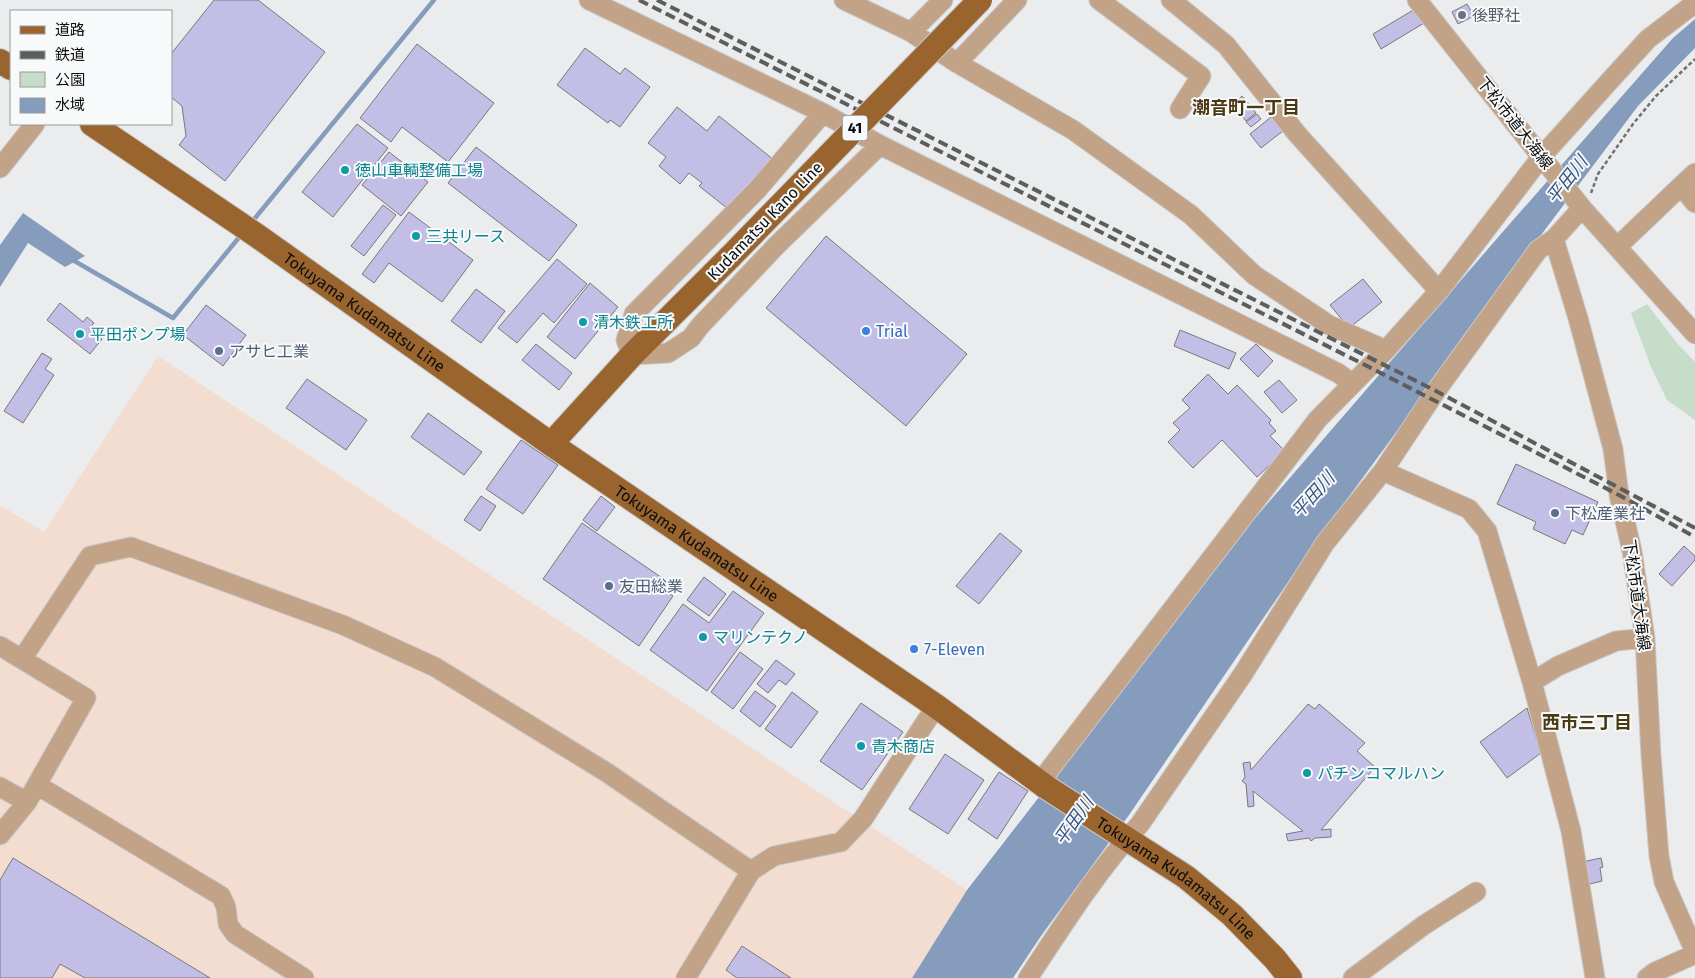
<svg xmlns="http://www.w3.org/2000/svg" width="1695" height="978" font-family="'Fira Sans','Noto Sans JP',sans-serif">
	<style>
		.industrial { fill: #f3ddd0 }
		.green { fill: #c6ddca }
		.water { fill: #859cbd }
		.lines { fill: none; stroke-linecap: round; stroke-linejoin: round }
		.stream { stroke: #859cbd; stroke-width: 4.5 }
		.building { fill: #c2bee6; stroke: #79797a }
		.minor-casing { stroke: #c7c8c9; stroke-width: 21 }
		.major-casing { stroke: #c7c8c9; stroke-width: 26 }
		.path { stroke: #707172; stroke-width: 2.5; stroke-dasharray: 4 2.5; stroke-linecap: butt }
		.minor { stroke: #c2a388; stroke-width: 19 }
		.major { stroke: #9a642e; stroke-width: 24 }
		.rail { stroke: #5c5d5d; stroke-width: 4; stroke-dasharray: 10 5; stroke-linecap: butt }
		.major-bridge-casing { stroke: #c7c8c9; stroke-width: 26; stroke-linecap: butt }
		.major-bridge { stroke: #9a642e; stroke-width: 24 }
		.worship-dot { fill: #6b7280; stroke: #f8f9fa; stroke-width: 2 }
		.culture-dot { fill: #0f9aa8; stroke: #f8f9fa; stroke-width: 2 }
		.shop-dot { fill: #3f7fe0; stroke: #f8f9fa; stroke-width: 2 }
		.service-dot { fill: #5c6f8a; stroke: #f8f9fa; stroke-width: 2 }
		.labels { text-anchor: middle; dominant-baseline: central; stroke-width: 4; stroke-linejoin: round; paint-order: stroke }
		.shield { fill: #f8f9fa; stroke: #535454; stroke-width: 1 }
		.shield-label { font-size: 15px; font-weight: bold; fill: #0c0d0d }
		.worship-label { font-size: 16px; fill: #5b616d; stroke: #f8f9fa; text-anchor: start }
		.street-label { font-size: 16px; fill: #0c0d0d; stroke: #f8f9fa }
		.culture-label { font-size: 16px; fill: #0d838f; stroke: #f8f9fa; text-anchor: start }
		.shop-label { font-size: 16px; fill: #366cbe; stroke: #f8f9fa; text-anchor: start }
		.service-label { font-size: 16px; fill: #4e5e75; stroke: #f8f9fa; text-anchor: start }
		.neighbourhood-label { font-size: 18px; font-weight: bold; fill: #4a3912; stroke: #f8f9fa }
		.water-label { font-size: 18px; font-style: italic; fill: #365685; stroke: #f8f9fa }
	</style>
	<rect width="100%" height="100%" fill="#ebeced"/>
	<path class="industrial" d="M158,356L967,890L912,978H0V505L44,532Z"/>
	<path class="green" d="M1647,304L1676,342L1695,362V420L1667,400L1651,367L1631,313Z"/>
	<path class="water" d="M1695,19V48L1638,106L1535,243L1312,547L1129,815L1041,936L1013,978H912L967,890L1255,518L1507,227L1673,38Z
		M23,213L85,256L65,267L28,243L0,287V245Z"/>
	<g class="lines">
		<path class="stream" d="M251,223L434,0
			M71,259L173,318L241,235"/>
	</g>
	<path class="building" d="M214,0H258L325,52L225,181L179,145L186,136L182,106L171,97V54Z
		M1467,4L1474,16L1458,24L1452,12Z
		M1420,6L1429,20L1381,49L1373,34Z
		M417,44L494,103L448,162L402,127L391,142L360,118Z
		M585,48L620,74L625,68L650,87L620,127L610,120L608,123L557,85Z
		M1242,96L1256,113L1246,121L1233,105Z
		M677,107L707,131L719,116L774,160L732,212L699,186L702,183L689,173L680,184L659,166L666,157L648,143Z
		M1257,114L1261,119L1251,127L1246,122Z
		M1271,117L1283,131L1261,148L1250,134Z
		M357,124L388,148L333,217L302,192Z
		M476,147L577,225L549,261L448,183Z
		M389,152L428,182L401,216L362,185Z
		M383,205L396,215L364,256L351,246Z
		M409,212L473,260L442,302L389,263L374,283L362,274Z
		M826,236L967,354L906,426L766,308Z
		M557,259L587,284L554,323L543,313L517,343L498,328Z
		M1363,279L1382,302L1349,328L1330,305Z
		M590,283L618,307L575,359L547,337Z
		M476,289L505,311L481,343L451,321Z
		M60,303L83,322L87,317L94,323L89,329L102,339L90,354L47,320Z
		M206,305L246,335L223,366L183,335Z
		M1180,330L1236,353L1229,369L1174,346Z
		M536,344L572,373L559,390L522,360Z
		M1256,344L1273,361L1258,377L1240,359Z
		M42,353L52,359L45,369L54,375L23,423L4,411Z
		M1208,374L1228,394L1237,385L1271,420L1269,423L1276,431L1270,436L1285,451L1257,477L1222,440L1193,468L1168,442L1180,430L1173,423L1190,408L1182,400Z
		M307,379L367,420L346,450L286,408Z
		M1279,380L1297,400L1282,413L1264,392Z
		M428,413L482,452L464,475L411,437Z
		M521,440L558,465L523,514L486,489Z
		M1516,464L1598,502L1583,535L1572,530L1565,544L1533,529L1536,522L1497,504Z
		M481,496L496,506L480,531L464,520Z
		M601,496L615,507L597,531L583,520Z
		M582,523L668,582L663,589L673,596L639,646L543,579Z
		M1000,533L1022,551L979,604L956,586Z
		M1684,546L1695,556V560L1672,586L1659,574Z
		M704,577L726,594L709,616L687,600Z
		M733,591L764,613L707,691L650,650L683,604L709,623Z
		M740,652L763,669L733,709L711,692Z
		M776,660L795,674L786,685L779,680L768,693L757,684Z
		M755,691L776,706L760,727L740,711Z
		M792,692L818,712L791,748L765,729Z
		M861,703L903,732L862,790L820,761Z
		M1308,704L1315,709L1319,704L1365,743L1357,751L1375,767L1321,830L1331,829V837L1315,838L1311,841L1309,838L1288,841L1286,834L1303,831L1253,791L1254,806L1248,807L1246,784L1242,781L1245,777L1243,763L1250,762L1251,770Z
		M1527,708L1541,753L1507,778L1480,742Z
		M945,754L984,780L948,834L909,809Z
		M999,772L1028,791L997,839L968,819Z
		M13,858L210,978H85L60,964L52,978H0V880Z
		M1601,858L1603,867L1600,868L1602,881L1586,885L1582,862Z
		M742,946L791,978H737L726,970Z"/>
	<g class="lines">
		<g class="minor-casing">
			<path id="minor" d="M589,0L823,113L880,145L1338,373L1352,383
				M844,0L911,32L957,63L1073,130L1191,215L1254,275L1329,325L1377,346L1385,351
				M1099,0L1201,76L1180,109
				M1171,0L1226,45L1298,135L1439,291
				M1417,0L1582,208L1695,334
				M911,32L943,0
				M957,63L1017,0
				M823,113L757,190L634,314L626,340L632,355L668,353L691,338L700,326L777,245L880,145
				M0,168L35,124
				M1695,173L1681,186L1695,203
				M1554,239L1578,318L1613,449L1619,495L1632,551L1645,638L1651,756L1659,856L1664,882L1695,952
				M1617,247L1681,186
				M1383,471L1469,509L1487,531L1532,682L1571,831L1595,978
				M0,646L86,698L27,802L0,835
				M22,659L90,556L131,547L343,625L435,667L606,772L751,871
				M1532,682L1558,666L1616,641L1645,638
				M1040,782L1318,419L1385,351L1439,291L1542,156L1615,75L1648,39L1695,3
				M37,785L221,896L226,907L228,924L235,934L304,978
				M0,787L27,802
				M686,978L751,871L774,856L841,842L863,819L936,706
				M1028,978C1063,925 1097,871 1140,824L1243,674L1325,543L1383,471L1436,391L1538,250L1554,239L1582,208
				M1353,978L1424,925L1476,892
				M1647,978L1655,972L1695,954"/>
		</g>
		<g class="major-casing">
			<g id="major">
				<path d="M0,61L11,68"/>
				<path id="s1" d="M92,124L256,235L551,444L936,706L1046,787L1186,877L1232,915L1275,959L1290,978"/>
				<path d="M551,444L632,355L731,256"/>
			</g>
		</g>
		<path class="path" d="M1591,193L1598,174L1633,124L1656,96L1695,59"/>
		<use href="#minor" class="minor"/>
		<use href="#major" class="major"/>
		<path class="rail" d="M639,0L1369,367L1619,495L1695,537
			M657,0L1436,391L1695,528"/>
		<g class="major-bridge-casing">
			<path id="major-bridge" d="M731,256L980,0"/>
		</g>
		<use href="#major-bridge" class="major-bridge"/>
	</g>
	<circle class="worship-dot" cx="1462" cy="15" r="5"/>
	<g class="culture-dot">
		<circle cx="345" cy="170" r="5"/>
		<circle cx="416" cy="236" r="5"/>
		<circle cx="583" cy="322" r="5"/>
		<circle cx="80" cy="334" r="5"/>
		<circle cx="703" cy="637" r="5"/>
		<circle cx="861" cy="746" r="5"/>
		<circle cx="1307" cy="773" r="5"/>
	</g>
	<g class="shop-dot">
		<circle cx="866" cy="331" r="5"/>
		<circle cx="914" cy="649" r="5"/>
	</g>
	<g class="service-dot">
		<circle cx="219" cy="351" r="5"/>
		<circle cx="1555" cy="513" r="5"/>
		<circle cx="609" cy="586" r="5"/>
	</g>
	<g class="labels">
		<rect class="shield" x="842.5" y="115.5" width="25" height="25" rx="4"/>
		<g class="shield-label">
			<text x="855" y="128">41</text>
		</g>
		<g class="worship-label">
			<text x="1472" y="15">後野社</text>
		</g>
		<g class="street-label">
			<text transform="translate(1515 123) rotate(52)">下松市道大海線</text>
			<text transform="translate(765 221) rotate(-46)">Kudamatsu Kano Line</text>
			<text stroke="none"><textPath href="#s1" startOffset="331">Tokuyama Kudamatsu Line</textPath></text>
			<text stroke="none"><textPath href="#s1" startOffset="736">Tokuyama Kudamatsu Line</textPath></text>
			<text transform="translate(1637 595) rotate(82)">下松市道大海線</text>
			<text stroke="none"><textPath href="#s1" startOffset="1321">Tokuyama Kudamatsu Line</textPath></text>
		</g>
		<g class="culture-label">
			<text x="355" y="170">徳山車輌整備工場</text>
			<text x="426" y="236">三共リース</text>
			<text x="593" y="322">清木鉄工所</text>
			<text x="90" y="334">平田ポンプ場</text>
			<text x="713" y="637">マリンテクノ</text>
			<text x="871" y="746">青木商店</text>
			<text x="1317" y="773">パチンコマルハン</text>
		</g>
		<g class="shop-label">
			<text x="876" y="331">Trial</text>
			<text x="924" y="649">7-Eleven</text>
		</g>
		<g class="service-label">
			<text x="229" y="351">アサヒ工業</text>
			<text x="1565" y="513">下松産業社</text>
			<text x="619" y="586">友田総業</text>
		</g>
		<g class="neighbourhood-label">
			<text x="1246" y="108">潮音町一丁目</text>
			<text x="1587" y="723">西市三丁目</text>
		</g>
		<g class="water-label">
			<text transform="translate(1567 180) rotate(-52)">平田川</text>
			<text transform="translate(1313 495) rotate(-48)">平田川</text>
			<text transform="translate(1074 821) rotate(-55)">平田川</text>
		</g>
	</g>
	<rect x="10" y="10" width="162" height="115" fill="#f8f9fa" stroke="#9a9b9b"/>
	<rect x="20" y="26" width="25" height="8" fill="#9a642e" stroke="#9a9b9b"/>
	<text x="55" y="35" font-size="15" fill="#0c0d0d">道路</text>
	<rect x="20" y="51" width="25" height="8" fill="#5c5d5d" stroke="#9a9b9b"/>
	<text x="55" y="60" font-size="15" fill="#0c0d0d">鉄道</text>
	<rect x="20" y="72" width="25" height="15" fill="#c6ddca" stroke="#9a9b9b"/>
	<text x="55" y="85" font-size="15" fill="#0c0d0d">公園</text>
	<rect x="20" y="98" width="25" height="15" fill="#859cbd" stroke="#9a9b9b"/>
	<text x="55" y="110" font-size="15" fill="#0c0d0d">水域</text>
</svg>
